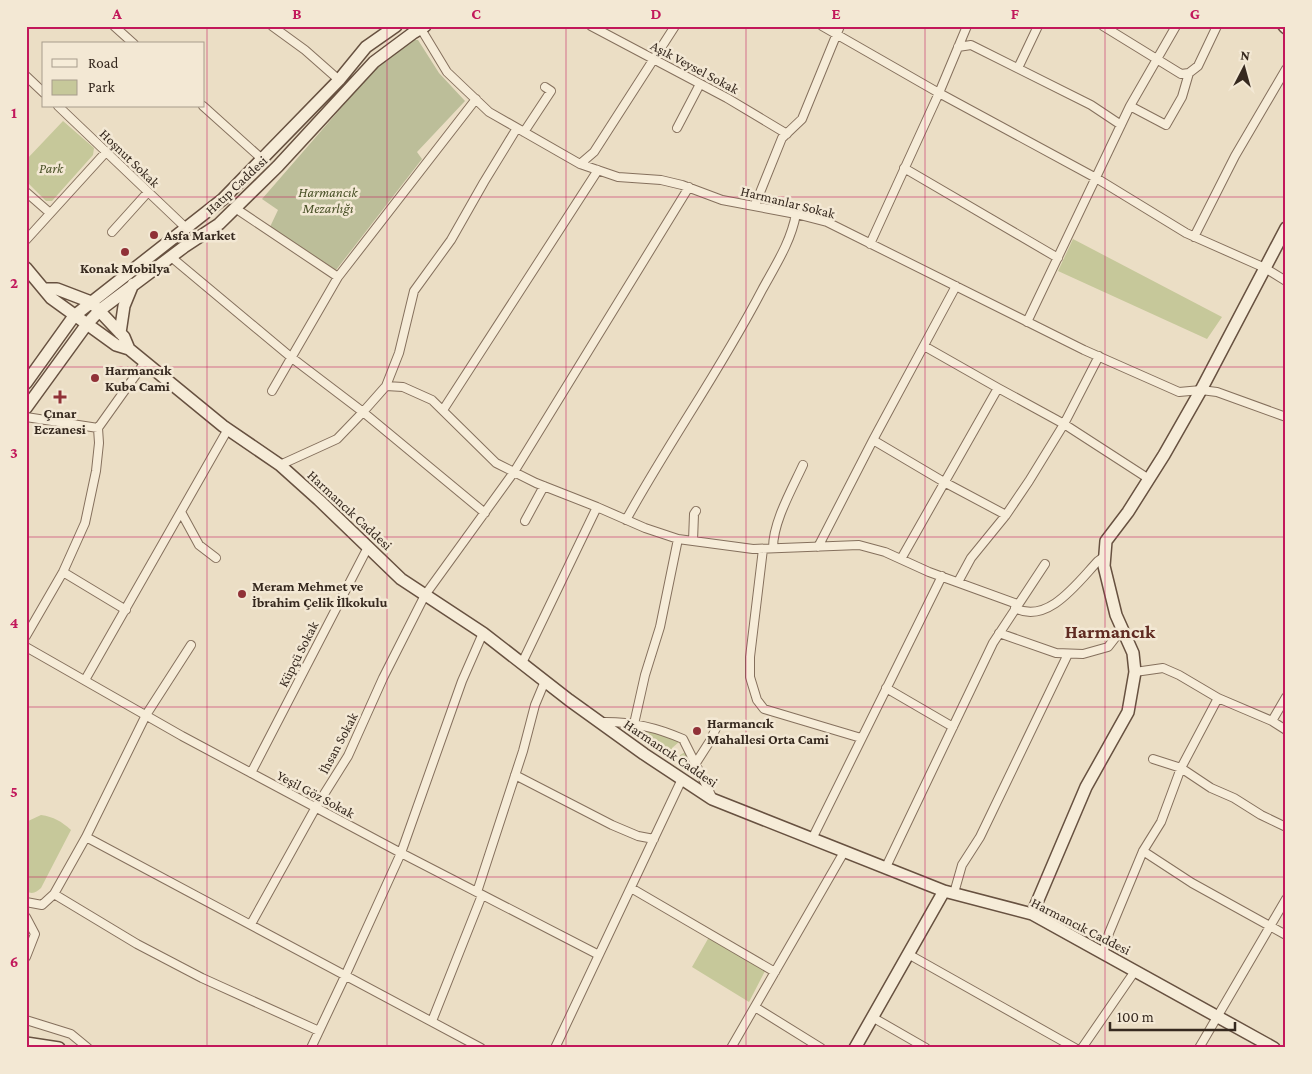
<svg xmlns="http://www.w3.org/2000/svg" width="1312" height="1074" font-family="'Crimson Pro',serif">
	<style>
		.green { fill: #c6c89a }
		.cemetery { fill: #bcbe99 }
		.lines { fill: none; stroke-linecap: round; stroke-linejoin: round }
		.street-casing { stroke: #85705d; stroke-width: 10 }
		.secondary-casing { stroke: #675140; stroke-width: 14 }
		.street { stroke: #f6ecd8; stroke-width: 8 }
		.secondary { stroke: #f6ecd8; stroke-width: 11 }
		.grid { fill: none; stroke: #c2185b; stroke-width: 1; stroke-opacity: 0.55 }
		.poi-dot { fill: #903137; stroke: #f3e8d4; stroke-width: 2 }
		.labels { text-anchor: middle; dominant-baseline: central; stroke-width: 5; stroke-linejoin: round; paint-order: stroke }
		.street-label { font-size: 14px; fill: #36291f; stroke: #f3e8d4 }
		.park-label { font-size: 14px; font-style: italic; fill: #495127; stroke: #f3e8d4 }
		.poi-label { font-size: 14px; font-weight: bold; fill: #36291f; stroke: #f3e8d4; text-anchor: start }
		.district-label { font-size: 19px; font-weight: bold; fill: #602b22; stroke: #f3e8d4 }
		.neatline { fill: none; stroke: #c2185b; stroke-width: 2 }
		.grid-label { font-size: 16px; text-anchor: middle; font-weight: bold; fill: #c2185b }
	</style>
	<rect width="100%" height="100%" fill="#ebdec5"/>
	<path class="green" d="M63,121L94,148L93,155L52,201H46L26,181V160Z
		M1073,239L1222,317L1207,339L1058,271Z
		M628,727L669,736L679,742L672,748L677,757L685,752L692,771H688Z
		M41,815C54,817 61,821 71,830L41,888C36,892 33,895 26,891V822Z
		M709,937L766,969L749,1002L692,967Z"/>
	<path class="cemetery" d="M408,40H418L439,73L465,101L417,152L422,159L336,270L270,227L278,210L262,199L381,62Z"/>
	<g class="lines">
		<g class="street-casing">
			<path id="street" d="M114,26L134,44
				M272,26L305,50L339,80
				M591,26L727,98L787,134
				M822,26L939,93L1096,178L1186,233L1265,268L1286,281
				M1103,26L1181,74L1189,73L1198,66L1217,26
				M421,29L447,72L489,112L580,164L618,177L661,180L682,185L722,200L796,214L827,222L1084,350L1179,392L1201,390L1217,392L1286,417
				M958,47L971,45L1091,105L1121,125
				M1018,68L1038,26
				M26,76L44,93
				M58,106L186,228
				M203,106L262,159
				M1130,106L1166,125L1182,97L1189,73
				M677,128L700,84
				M524,132L551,91L545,87
				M580,164L594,152L675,26
				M904,168L1058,258
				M26,192L50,213
				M755,205L782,138L802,119L840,26
				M235,208L338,277
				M112,232L148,192
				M1194,237L1235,156L1286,69
				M26,240L106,152
				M870,244L939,93L967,26
				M171,257L292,358L363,412L485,513
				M1027,322L1130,106L1176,26
				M924,346L998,388L1064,424L1149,479
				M386,386L403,387L432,400L496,463L536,483L597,507L645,528L678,539L753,549L859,545L885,552L929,572L1017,604
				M272,391L338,277L476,99
				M443,410L598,170
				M26,417L98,428L145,362
				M873,440L944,482L1006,515
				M280,465L337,439L363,412L386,386L399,353L414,291L451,240L484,182L517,128
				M181,512L199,545L216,558
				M626,520C669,442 721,369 762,290C775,266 791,242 796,214
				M525,521L544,486
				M693,541L694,514L696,511
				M818,547L873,440L956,286
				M773,548C773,522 792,489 803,465
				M763,549L750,657V677L757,700L764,709L861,738
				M901,559L998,388
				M63,572L126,610
				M958,582L971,558L1006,515L1029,481L1064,424L1099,356
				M1015,608C1048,625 1078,582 1098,561L1105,556
				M999,633L1056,653L1083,654L1108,647L1122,629
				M26,636L63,572L85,523L96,471L99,443L98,428
				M26,647L182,736L401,853L599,955
				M522,663L597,507
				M1135,672L1163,668L1179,675L1218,698L1272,721L1286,730
				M85,680L228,429
				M886,688L953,727
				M1272,721L1286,697
				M600,722C629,721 656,727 683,739L712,797
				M634,724L645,675L660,627L678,539
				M1153,759L1181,768L1211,788L1234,798L1261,815L1286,827
				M696,763L710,741L717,726
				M251,773L368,547
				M515,775L612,825L638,836L654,839
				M86,837L481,1048
				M812,839L942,576
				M1143,851L1192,883L1286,935
				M886,867L993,643L1045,564
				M631,888L775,972
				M477,892L523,751L535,705L545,681
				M954,893L962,865L980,837L1068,654
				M54,894L137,944L202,978L319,1031
				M26,902L42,905L54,894L86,837L146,715L191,645
				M26,917L35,934L26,957
				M251,924L316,807L348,756L383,678L425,595L514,472L689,187
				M1103,953L1109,933L1143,851L1161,822L1181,768L1218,698
				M908,954L1075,1048
				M755,1007L821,1048
				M872,1017L926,1048
				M26,1020L71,1034L88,1048
				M432,1021L482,895
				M311,1048L346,974L401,853L462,681L483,633
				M555,1048L682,779
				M731,1048L844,852
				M1082,1048L1135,971
				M1199,1048L1286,899"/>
		</g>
		<g class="secondary-casing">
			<path id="secondary" d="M1284,26L1286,28
				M26,268L51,298L116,345L129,349L223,426L280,465L319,500L401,579L483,633L569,700L644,754L712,799L944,891L1032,914L1274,1048
				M45,289H57L91,302L124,337L129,349
				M120,333L124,306L133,284
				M26,383L74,316L223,199L339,80L366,47L396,26
				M26,408L87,324L100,310L184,247L219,224L278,166L374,62L413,33L425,26
				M1032,914L1086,787L1128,712L1135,672L1133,653L1116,615L1104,566L1106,541L1128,512L1164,455L1201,390L1286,228
				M26,1043L59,1048
				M855,1048L944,891"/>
		</g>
		<use href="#street" class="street"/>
		<use href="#secondary" class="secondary"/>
	</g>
	<path class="grid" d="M207,26V1048M387,26V1048M566,26V1048M746,26V1048M925,26V1048M1105,26V1048M26,197H1286M26,367H1286M26,537H1286M26,707H1286M26,877H1286"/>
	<g class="poi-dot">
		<circle cx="154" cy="235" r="5"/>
		<circle cx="125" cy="252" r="5"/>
		<circle cx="95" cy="378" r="5"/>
		<path d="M57.5 389.5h5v5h5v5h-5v5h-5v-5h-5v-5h5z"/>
		<circle cx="242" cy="594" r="5"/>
		<circle cx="697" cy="731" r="5"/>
	</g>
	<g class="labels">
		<g class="street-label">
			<text transform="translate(695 67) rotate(28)">Aşık Veysel Sokak</text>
			<text transform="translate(130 158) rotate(44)">Hoşnut Sokak</text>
			<text transform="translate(236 185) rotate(-43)">Hatıp Caddesi</text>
			<text transform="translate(788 202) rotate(14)">Harmanlar Sokak</text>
			<text transform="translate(350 510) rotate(43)">Harmancık Caddesi</text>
			<text transform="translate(298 654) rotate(-63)">Küpçü Sokak</text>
			<text transform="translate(338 743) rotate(-62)">İhsan Sokak</text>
			<text transform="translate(671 753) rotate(34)">Harmancık Caddesi</text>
			<text transform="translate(316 794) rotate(28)">Yeşil Göz Sokak</text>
			<text transform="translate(1081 926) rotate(27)">Harmancık Caddesi</text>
		</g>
		<g class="park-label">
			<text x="51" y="168">Park</text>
			<text x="328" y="192">Harmancık<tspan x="328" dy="16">Mezarlığı</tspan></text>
		</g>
		<g class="poi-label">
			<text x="164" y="235">Asfa Market</text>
			<text x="125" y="268" text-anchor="middle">Konak Mobilya</text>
			<text x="105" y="370">Harmancık<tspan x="105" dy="16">Kuba Cami</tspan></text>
			<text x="60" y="413" text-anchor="middle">Çınar<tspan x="60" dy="16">Eczanesi</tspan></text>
			<text x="252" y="586">Meram Mehmet ve<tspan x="252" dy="16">İbrahim Çelik İlkokulu</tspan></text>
			<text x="707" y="723">Harmancık<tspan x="707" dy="16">Mahallesi Orta Cami</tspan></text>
		</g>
		<g class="district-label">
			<text x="1110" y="631">Harmancık</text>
		</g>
	</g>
	<rect width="1312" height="1074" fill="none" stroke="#f3e8d4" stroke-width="55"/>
	<rect x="42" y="42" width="162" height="65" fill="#f3e8d4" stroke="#a79c8c"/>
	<rect x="52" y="59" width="25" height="8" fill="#f6ecd8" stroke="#a79c8c"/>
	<text x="88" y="68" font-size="15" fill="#36291f">Road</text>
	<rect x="52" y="80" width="25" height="15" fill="#c6c89a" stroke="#a79c8c"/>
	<text x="88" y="92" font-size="15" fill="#36291f">Park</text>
	<g transform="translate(1244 68) rotate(6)" stroke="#f3e8d4" stroke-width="4" paint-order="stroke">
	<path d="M0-4L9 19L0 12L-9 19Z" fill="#36291f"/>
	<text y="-8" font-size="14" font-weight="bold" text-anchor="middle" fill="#36291f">N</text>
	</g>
	<path d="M1110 1022v8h125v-8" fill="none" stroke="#36291f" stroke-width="2.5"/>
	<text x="1117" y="1022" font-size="15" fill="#36291f" stroke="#f3e8d4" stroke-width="4" paint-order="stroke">100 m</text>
	<rect x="28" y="28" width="1256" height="1018" class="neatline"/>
	<g class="grid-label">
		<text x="117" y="19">A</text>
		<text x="297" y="19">B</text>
		<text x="476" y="19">C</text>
		<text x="656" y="19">D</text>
		<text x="836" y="19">E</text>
		<text x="1015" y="19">F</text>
		<text x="1195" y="19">G</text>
		<text x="14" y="118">1</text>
		<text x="14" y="288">2</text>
		<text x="14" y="458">3</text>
		<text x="14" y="628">4</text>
		<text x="14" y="797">5</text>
		<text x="14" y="967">6</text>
	</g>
</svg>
